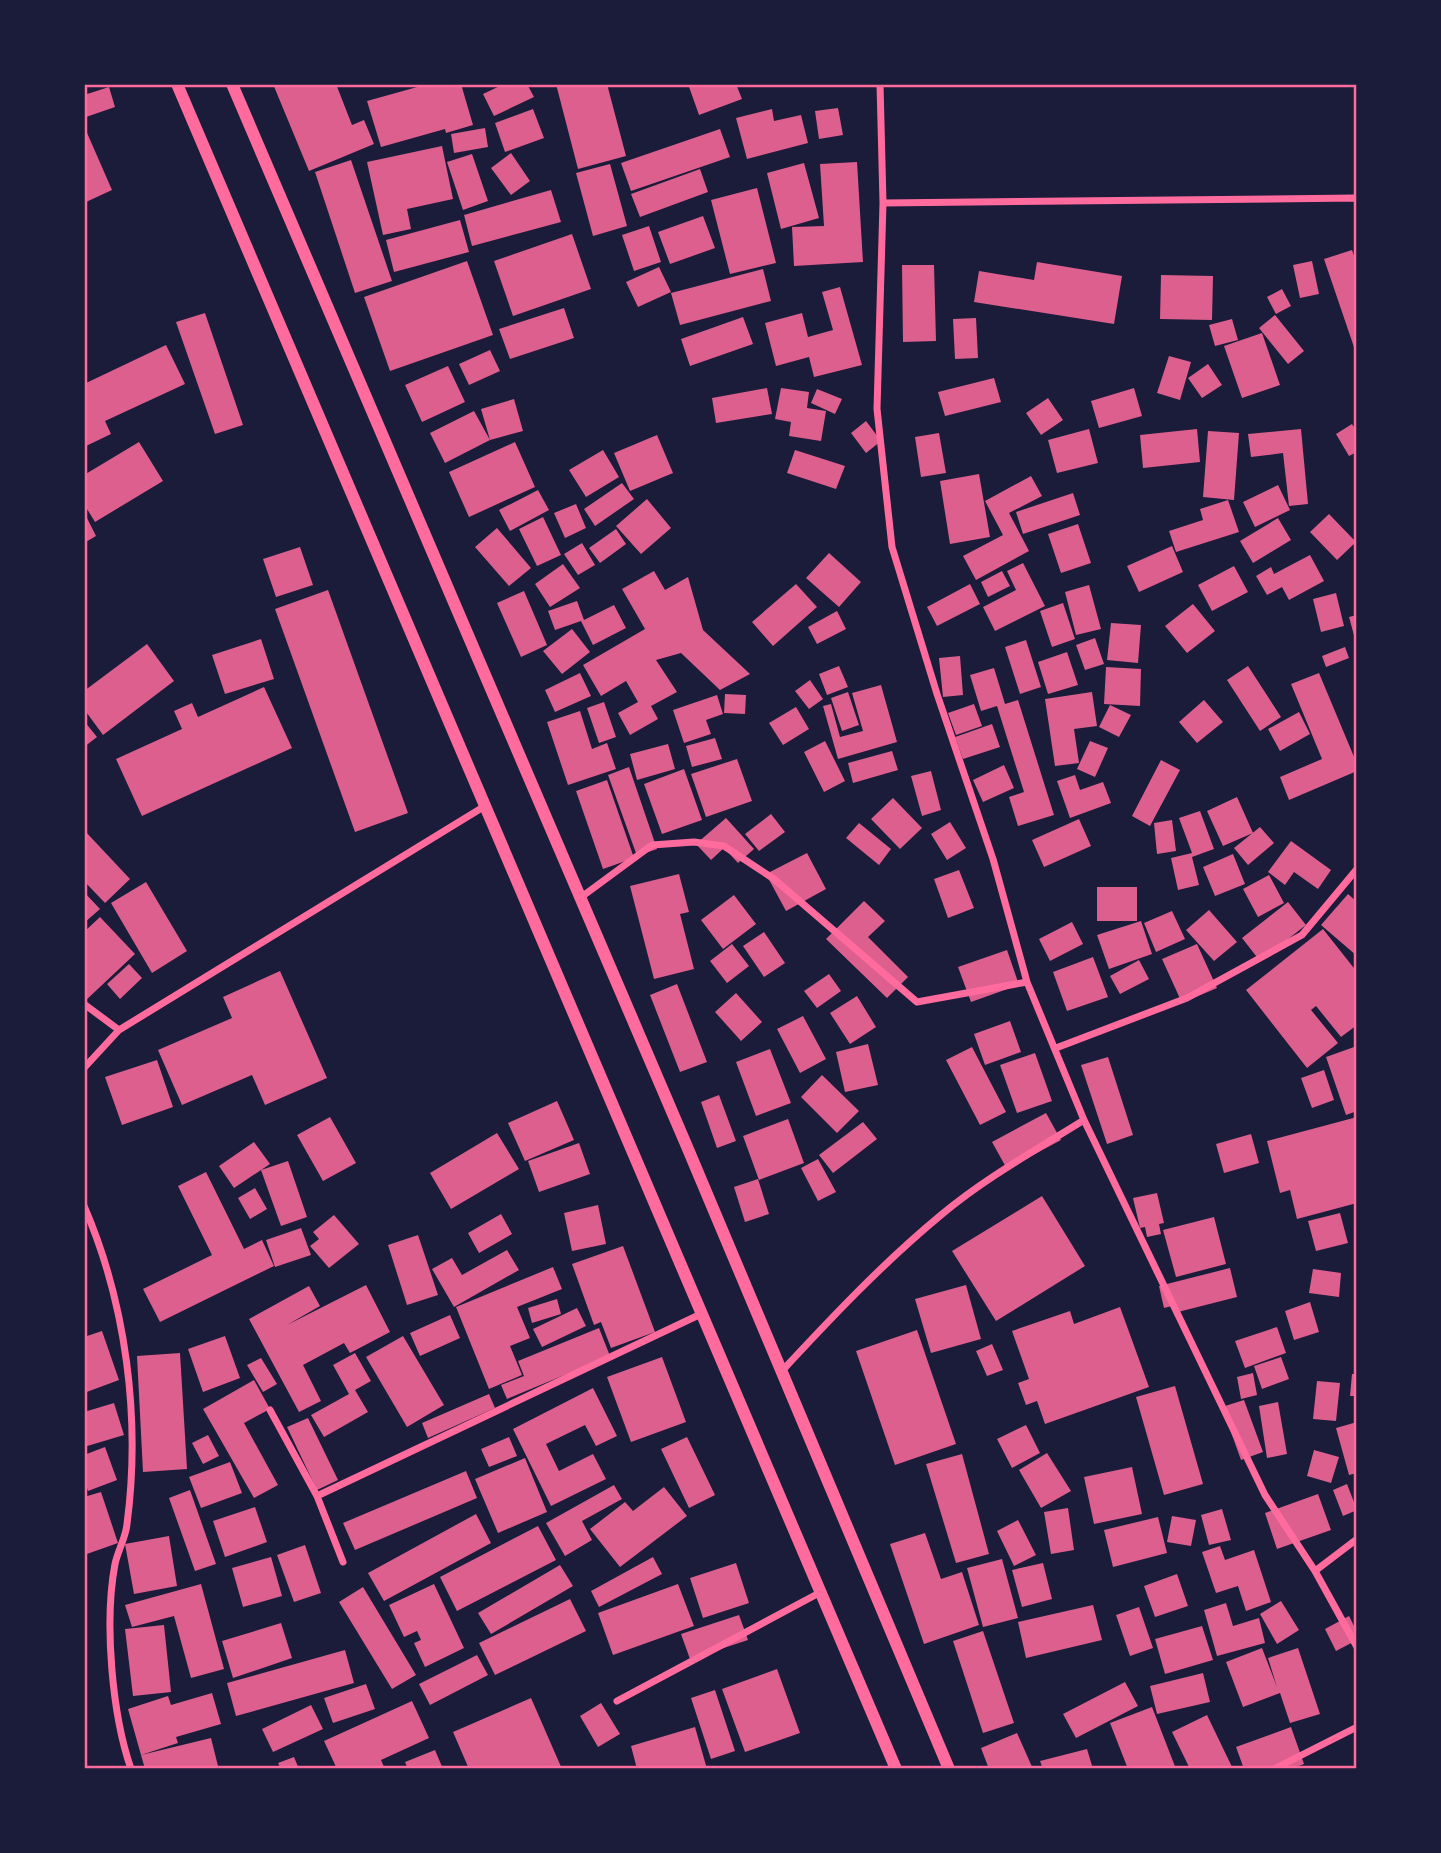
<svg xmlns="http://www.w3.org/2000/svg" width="1441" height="1853" font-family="'Playfair Display',serif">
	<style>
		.building { fill: #dd5f8e }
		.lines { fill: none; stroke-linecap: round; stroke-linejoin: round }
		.minor { stroke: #ff6b9d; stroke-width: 7 }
		.tertiary { stroke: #ff6b9d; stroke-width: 12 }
		.neatline { fill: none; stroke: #ff6b9d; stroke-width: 2.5 }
	</style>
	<rect width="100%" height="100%" fill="#1b1b3a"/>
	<path class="building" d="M273,84H336L352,125L364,120L374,144L309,171Z
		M428,84H461L473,125L446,133L445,129L381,147L367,101Z
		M504,84H527L534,97L494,116L483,94Z
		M556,84H607L626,156L578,169Z
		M688,84H736L742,99L699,115Z
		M109,87L115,107L86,117L84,95Z
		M838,108L843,135L819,139L815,111Z
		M533,109L544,138L505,152L495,123Z
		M772,109L774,121L801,115L808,143L747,159L736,118Z
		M84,126L112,190L86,202L84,196Z
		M485,128L488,147L454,153L451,134Z
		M720,129L730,157L631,191L621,163Z
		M442,146L453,199L407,209L411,229L383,235L367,162Z
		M511,153L530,181L511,195L491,168Z
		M472,154L488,201L463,210L447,162Z
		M351,160L392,281L355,293L315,172Z
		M857,162L863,262L794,266L792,227L824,226L820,164Z
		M804,163L819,218L781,229L767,173Z
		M610,164L627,226L593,236L576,173Z
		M700,169L708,192L640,217L631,194Z
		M757,188L776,263L730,274L711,200Z
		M551,190L561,222L472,246L464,215Z
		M703,216L715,248L670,264L658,232Z
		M460,220L469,252L394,272L386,240Z
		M649,226L661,262L634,271L622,235Z
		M572,234L591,289L513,316L494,261Z
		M1352,250L1357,264V356L1324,259Z
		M467,261L493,335L390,371L364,297Z
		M1312,261L1319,294L1300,298L1293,265Z
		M1037,262L1122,276L1114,324L974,302L979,271L1034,280Z
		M902,265H934L936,341L903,342Z
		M659,267L671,292L638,307L626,282Z
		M763,269L771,301L680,325L671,293Z
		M1161,275L1213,276L1212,320L1160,319Z
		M840,287L862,365L814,377L809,357L776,366L765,323L802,313L808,337L833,330L822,292Z
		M1282,289L1291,306L1276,314L1267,297Z
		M564,308L574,338L510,359L499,329Z
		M205,313L243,425L215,434L176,322Z
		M1275,315L1304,351L1288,364L1259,328Z
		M743,317L753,344L690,366L681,339Z
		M976,318L978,358L955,359L953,319Z
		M1232,319L1238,340L1215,346L1209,325Z
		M1262,333L1280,385L1242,398L1224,346Z
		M166,345L185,384L105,421L111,434L84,447V384Z
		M490,350L500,371L469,385L459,364Z
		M1169,356L1191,362L1180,400L1157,393Z
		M1208,364L1222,385L1202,398L1188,378Z
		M448,366L465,402L422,422L405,385Z
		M994,378L1001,402L945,416L938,392Z
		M767,388L772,414L716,423L712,398Z
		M781,388L809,392L807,408L826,411L821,441L789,436L791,422L775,419Z
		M1134,388L1142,416L1099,428L1091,401Z
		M817,389L842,399L835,414L811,403Z
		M1048,398L1063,420L1041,435L1026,413Z
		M514,399L523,431L490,440L481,409Z
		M474,411L490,440L445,463L430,433Z
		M866,421L881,441L866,453L851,433Z
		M1352,424L1357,432V452L1349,456L1336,434Z
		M1089,429L1098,463L1057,473L1048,440Z
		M1197,429L1200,462L1143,468L1140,435Z
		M1301,429L1308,504L1289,506L1283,453L1251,457L1248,434Z
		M1208,431L1239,433L1234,500L1203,497Z
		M939,433L946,473L921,477L915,437Z
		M657,435L673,473L630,491L614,453Z
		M139,442L163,481L95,522L84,504V475Z
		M515,442L535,487L469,517L449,472Z
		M603,450L619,477L586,497L569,470Z
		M795,450L845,466L836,489L787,473Z
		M979,474L990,537L950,544L940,481Z
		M1031,476L1042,496L1009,513L1029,551L976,580L963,556L1003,535L985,501Z
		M622,483L634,499L595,526L584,509Z
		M1278,485L1290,510L1255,527L1243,502Z
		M538,490L549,510L510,531L499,510Z
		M1073,493L1080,515L1023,534L1016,512Z
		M647,499L671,528L641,554L616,526Z
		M1228,500L1239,532L1176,552L1169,531L1203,520L1200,509Z
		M576,504L586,528L565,538L554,513Z
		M84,512L96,536L84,543Z
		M1329,514L1356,542L1337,560L1310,532Z
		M543,517L561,555L537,566L519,529Z
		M1278,518L1291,540L1253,563L1240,541Z
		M1078,524L1091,563L1061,573L1048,534Z
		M497,528L531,568L509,586L475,547Z
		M616,529L626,544L600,563L589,548Z
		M582,543L595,565L578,575L564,554Z
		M1172,546L1183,572L1139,592L1127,566Z
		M300,547L313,585L276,597L263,559Z
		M829,553L861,582L839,607L806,578Z
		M1310,555L1324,581L1289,600L1282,587L1267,595L1256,576L1271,567L1274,574Z
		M1023,563L1045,606L995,631L983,607L1016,590L1007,571Z
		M563,564L580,588L550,607L535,584Z
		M1234,566L1248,592L1212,611L1198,585Z
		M654,571L665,590L688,577L703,630L750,674L720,690L681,653L656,660L677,692L651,706L658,719L630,735L618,713L638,702L626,681L601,696L583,665L645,629L622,589Z
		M1002,571L1010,586L988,597L981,582Z
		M796,584L817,607L773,646L752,622Z
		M970,584L980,604L937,626L927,607Z
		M1089,585L1101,629L1076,635L1065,592Z
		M328,590L408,813L355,832L275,609Z
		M524,591L547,645L521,657L497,603Z
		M1336,593L1344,626L1321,632L1313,599Z
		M577,601L584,620L614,605L626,628L593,645L581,621L555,630L548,611Z
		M1063,603L1075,639L1052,647L1040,611Z
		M1193,604L1215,631L1187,653L1165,626Z
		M837,611L846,629L817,644L808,627Z
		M1357,615V639H1355L1349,617Z
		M1111,623L1141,625L1138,663L1107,660Z
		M572,629L590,652L562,674L543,651Z
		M1095,638L1104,664L1085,670L1076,645Z
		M261,639L274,679L225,694L212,655Z
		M1026,640L1041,687L1020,694L1005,647Z
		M147,644L174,681L103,735L84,709V691Z
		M1345,647L1349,658L1326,667L1322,656Z
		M1067,652L1078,685L1048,694L1038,662Z
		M960,656L963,695L943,697L939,658Z
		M839,666L848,687L827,695L819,674Z
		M1248,666L1281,717L1260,731L1227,680Z
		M1106,667L1141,669L1140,706L1104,704Z
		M994,668L1005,704L1018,700L1054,815L1018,826L1009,797L1024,792L997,706L981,711L970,675Z
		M580,673L591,696L555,712L545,690Z
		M1319,673L1357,764V771L1289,800L1280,777L1322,759L1291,684Z
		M810,680L823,699L809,709L795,691Z
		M881,685L897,742L838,759L823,706L831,704L840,737L863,731L852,693Z
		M264,687L292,748L142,816L116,759L182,729L174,711L192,703L198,717Z
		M848,692L859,725L842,731L831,698Z
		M1092,692L1097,726L1074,729L1079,763L1055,766L1045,699Z
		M725,694L746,695L745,714L724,713Z
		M717,695L723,714L706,720L711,734L684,743L673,710Z
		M1204,700L1223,722L1197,743L1179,722Z
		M604,702L616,737L599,743L587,708Z
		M974,704L982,726L956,735L948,713Z
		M1110,705L1131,715L1119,737L1099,727Z
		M796,707L809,729L783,745L769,723Z
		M580,711L592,749L607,743L616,769L568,785L547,722Z
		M1299,712L1310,734L1280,751L1268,729Z
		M84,721L97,737L84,747Z
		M992,724L1000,747L963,759L955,737Z
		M715,738L722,759L692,767L686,746Z
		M825,741L845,781L824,792L804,752Z
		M1090,741L1108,748L1095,777L1077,769Z
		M668,744L675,769L637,780L630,754Z
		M892,751L898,770L853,783L848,763Z
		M737,759L752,801L706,817L691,774Z
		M1161,760L1180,770L1150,826L1132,816Z
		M1004,765L1014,788L983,802L973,780Z
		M629,767L657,849L637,856L608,775Z
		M684,769L702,820L662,834L644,784Z
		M931,771L941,810L922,816L911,776Z
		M1075,775L1080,790L1103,782L1111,803L1070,818L1057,781Z
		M607,780L634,858L603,869L576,791Z
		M1237,797L1253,833L1223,846L1207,811Z
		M893,798L922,828L900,849L871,819Z
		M1200,811L1214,849L1192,857L1199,885L1178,890L1171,858L1192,853L1179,818Z
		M771,814L785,832L759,851L745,834Z
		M726,818L754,849L738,863L724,848L711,860L696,844Z
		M1079,819L1091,846L1044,867L1032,840Z
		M1172,820L1176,851L1157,854L1154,823Z
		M950,822L966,848L947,860L931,834Z
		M859,823L891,849L879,865L846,838Z
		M1260,827L1274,843L1248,865L1234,848Z
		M84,830L130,879L105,903L84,881Z
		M1291,841L1331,870L1318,889L1294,872L1285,885L1268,872Z
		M807,853L826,889L786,911L766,874Z
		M1233,854L1245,884L1215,896L1203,867Z
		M959,870L974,908L948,918L934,879Z
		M679,874L689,912L680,914L694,969L654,979L630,886Z
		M1269,875L1284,903L1258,917L1243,889Z
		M146,882L187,951L152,973L111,903Z
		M1097,887H1137V921H1097Z
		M84,892L100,909L84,923Z
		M1348,894L1357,902V956L1321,925Z
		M734,895L756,924L723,949L701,920Z
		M864,901L885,921L868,937L908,977L887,998L826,939Z
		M1288,902L1306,925L1260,961L1242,938Z
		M1209,910L1237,942L1214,961L1186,930Z
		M1172,911L1185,939L1156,952L1144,923Z
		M100,917L135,954L84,1002V932Z
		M1141,921L1152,954L1109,969L1097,935Z
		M1072,922L1083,944L1050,961L1039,939Z
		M1323,929L1357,972V1025L1341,1037L1316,1006L1311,1010L1338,1043L1307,1068L1246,990Z
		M764,932L785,963L764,977L743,946Z
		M732,944L749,966L727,983L710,961Z
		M1197,944L1217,988L1182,1003L1162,959Z
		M1007,950L1019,985L971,1002L958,967Z
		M1093,957L1108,997L1067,1011L1053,972Z
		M1139,960L1149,979L1120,994L1110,976Z
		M129,964L142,978L120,999L107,984Z
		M280,971L327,1078L265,1105L252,1075L182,1105L158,1050L232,1018L223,997Z
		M829,974L841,991L817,1008L804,991Z
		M677,984L707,1062L680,1072L650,995Z
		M736,993L762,1022L741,1041L715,1012Z
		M857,996L876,1027L850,1044L830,1013Z
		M803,1016L826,1059L800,1073L777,1029Z
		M1010,1021L1021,1052L985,1065L974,1034Z
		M868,1044L878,1085L845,1092L836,1052Z
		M1357,1046V1111L1346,1115L1326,1057Z
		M972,1047L1006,1112L980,1125L946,1060Z
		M770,1049L791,1103L756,1116L736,1062Z
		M1035,1053L1052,1101L1017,1113L1000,1065Z
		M1108,1057L1133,1135L1107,1144L1081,1065Z
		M157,1060L173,1107L122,1125L105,1077Z
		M1324,1070L1334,1100L1312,1108L1301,1078Z
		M822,1075L859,1111L837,1133L801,1097Z
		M719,1095L736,1141L717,1148L701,1102Z
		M557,1101L574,1140L525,1161L508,1123Z
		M1046,1113L1061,1140L1007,1169L992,1142Z
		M330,1117L356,1163L323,1181L297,1135Z
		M1357,1117V1203L1297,1219L1290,1190L1280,1193L1267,1141Z
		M788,1119L804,1163L759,1180L743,1136Z
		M863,1122L877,1139L833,1173L819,1155Z
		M497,1133L519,1169L451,1209L430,1173Z
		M1251,1134L1259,1163L1224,1173L1216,1144Z
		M254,1142L270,1164L234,1188L219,1166Z
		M579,1143L590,1174L539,1192L528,1161Z
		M818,1159L836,1192L818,1201L801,1168Z
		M288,1161L307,1217L281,1226L261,1170Z
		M206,1172L244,1249L262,1240L274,1266L160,1322L143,1289L212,1255L178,1186Z
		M758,1179L769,1214L745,1222L734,1187Z
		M255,1188L267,1209L250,1219L238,1198Z
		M1157,1193L1164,1223L1159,1224L1161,1234L1147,1237L1145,1227L1140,1228L1133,1198Z
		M1042,1196L1085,1266L996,1321L952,1251Z
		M598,1205L606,1244L572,1251L564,1213Z
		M1340,1213L1348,1243L1316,1251L1308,1221Z
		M501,1214L512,1234L479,1253L468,1233Z
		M334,1215L359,1244L329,1268L310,1246L319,1239L313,1232Z
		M1214,1217L1226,1264L1176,1277L1163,1230Z
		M301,1228L311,1255L275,1267L266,1240Z
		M418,1235L438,1295L407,1305L388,1245Z
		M623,1246L655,1332L611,1348L601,1322L594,1325L572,1264Z
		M507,1250L519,1270L454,1307L432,1269L452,1258L462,1275Z
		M553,1267L562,1289L517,1307L530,1338L510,1346L522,1375L489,1389L456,1307Z
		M1230,1268L1237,1297L1178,1312L1176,1305L1164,1308L1159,1286Z
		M1313,1269L1341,1273L1339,1297L1309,1293Z
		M366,1285L390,1332L350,1353L344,1343L303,1365L321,1401L299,1412L249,1319L309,1286L320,1306L287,1325Z
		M966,1285L981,1339L931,1353L915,1299Z
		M557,1299L561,1314L532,1323L528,1308Z
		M1310,1302L1319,1332L1294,1340L1285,1311Z
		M1120,1307L1149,1387L1045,1424L1037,1401L1026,1405L1018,1383L1029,1379L1012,1331L1070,1311L1074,1324Z
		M577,1308L586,1326L542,1347L533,1329Z
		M450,1315L460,1338L420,1356L410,1333Z
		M1277,1327L1286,1353L1245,1368L1235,1341Z
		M599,1328L610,1356L507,1399L501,1385L524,1376L518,1361Z
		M917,1330L956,1444L895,1465L856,1351Z
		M102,1331L119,1380L84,1393V1337Z
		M225,1336L240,1378L203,1392L188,1349Z
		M403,1336L444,1405L407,1427L366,1357Z
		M992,1344L1003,1370L987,1376L976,1351Z
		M180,1353L187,1469L143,1472L137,1356Z
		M355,1353L371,1381L355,1390L368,1412L324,1437L311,1415L349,1394L333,1365Z
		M662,1357L686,1422L631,1442L607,1377Z
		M1281,1357L1289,1379L1262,1389L1254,1366Z
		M261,1358L277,1384L263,1392L247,1365Z
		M1253,1373L1257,1395L1241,1399L1237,1377Z
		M1352,1374H1357V1396H1350Z
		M254,1380L270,1409L244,1423L278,1485L254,1498L203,1409Z
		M1317,1381L1340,1383L1336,1421L1313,1419Z
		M1175,1386L1203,1484L1164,1495L1136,1397Z
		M593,1388L617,1436L596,1446L585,1425L546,1444L559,1471L593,1454L606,1479L551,1506L513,1429Z
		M489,1394L495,1408L428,1438L422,1423Z
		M1244,1400L1263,1452L1241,1460L1222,1407Z
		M1278,1402L1287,1454L1267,1458L1259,1406Z
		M114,1403L124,1435L84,1447V1412Z
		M308,1418L338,1480L317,1490L287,1427Z
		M1357,1422V1473L1349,1475L1336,1428Z
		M1026,1425L1040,1453L1012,1468L997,1439Z
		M208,1435L219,1456L203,1464L192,1443Z
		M509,1437L517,1456L489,1467L481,1449Z
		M687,1437L715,1495L689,1508L661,1449Z
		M105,1447L117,1480L88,1491L84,1479V1455Z
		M1314,1450L1339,1457L1331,1483L1307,1476Z
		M1047,1453L1071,1491L1041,1508L1019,1470Z
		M962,1454L989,1554L956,1563L926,1464Z
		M525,1458L547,1512L498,1533L475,1479Z
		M230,1462L242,1493L201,1508L189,1477Z
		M1132,1467L1142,1514L1094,1524L1084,1477Z
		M466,1471L477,1498L355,1550L343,1523Z
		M1347,1484L1357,1510L1343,1516L1333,1490Z
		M614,1485L622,1499L582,1521L592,1540L565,1556L546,1523Z
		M664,1487L687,1516L620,1567L590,1529L625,1502L633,1511Z
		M190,1490L216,1564L195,1571L169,1498Z
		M101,1492L118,1543L84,1555V1497Z
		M1318,1494L1331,1530L1277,1549L1265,1513Z
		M255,1507L267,1542L225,1557L213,1521Z
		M1068,1508L1074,1550L1051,1554L1044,1512Z
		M1222,1509L1231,1540L1209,1545L1201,1515Z
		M476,1514L491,1543L384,1601L368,1573Z
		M1172,1516L1196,1520L1191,1546L1167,1542Z
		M1158,1517L1167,1553L1113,1567L1104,1530Z
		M1018,1520L1036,1555L1014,1566L997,1531Z
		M538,1526L556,1560L457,1611L440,1577Z
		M925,1533L941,1579L962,1572L979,1625L924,1644L890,1544Z
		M169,1536L177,1586L134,1594L125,1544Z
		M305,1545L321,1593L294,1602L277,1555Z
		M1220,1546L1225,1560L1254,1550L1271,1602L1246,1611L1238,1586L1216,1593L1202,1552Z
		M271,1557L282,1596L243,1607L232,1568Z
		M653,1557L662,1574L599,1607L591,1591Z
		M1002,1559L1018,1618L983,1627L967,1568Z
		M736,1563L749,1603L703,1618L690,1578Z
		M1043,1563L1052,1599L1022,1607L1012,1570Z
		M560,1565L573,1586L491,1634L478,1613Z
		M1177,1574L1188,1606L1155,1617L1144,1586Z
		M201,1584L224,1669L191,1678L174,1616L132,1627L125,1605Z
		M434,1584L464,1648L425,1667L414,1643L421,1640L417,1631L404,1637L389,1605Z
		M678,1584L694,1626L613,1655L598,1613Z
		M363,1587L416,1675L392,1689L339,1602Z
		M570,1599L586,1631L495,1675L479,1643Z
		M1281,1601L1299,1630L1277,1644L1260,1614Z
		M1226,1603L1233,1626L1259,1618L1265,1643L1217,1656L1204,1610Z
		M1093,1605L1102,1640L1026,1658L1018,1622Z
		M1139,1607L1153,1648L1130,1656L1116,1615Z
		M739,1615L748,1640L690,1659L681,1634Z
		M1349,1616L1357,1632V1640L1336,1651L1325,1629Z
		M281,1623L292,1658L233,1678L222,1641Z
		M164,1625L171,1692L133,1696L125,1629Z
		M1202,1626L1213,1660L1165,1674L1155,1639Z
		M983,1631L1014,1723L983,1733L953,1641Z
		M1262,1648L1277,1687L1268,1658L1298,1648L1320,1714L1290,1723L1280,1693L1243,1707L1226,1662Z
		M345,1650L354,1683L236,1716L227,1683Z
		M477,1655L488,1675L430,1705L419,1684Z
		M777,1669L800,1733L745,1752L722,1689Z
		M1203,1673L1210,1702L1157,1714L1150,1686Z
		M1125,1682L1138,1706L1076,1738L1063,1714Z
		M366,1684L375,1709L333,1723L324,1698Z
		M715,1690L735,1751L711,1759L691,1698Z
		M212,1693L221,1724L176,1737L178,1743L141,1755L128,1709L168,1696L171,1705Z
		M531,1698L562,1769H469L453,1732Z
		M412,1701L429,1738L381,1760L385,1769H337L324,1741Z
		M601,1703L620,1734L598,1747L580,1716Z
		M311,1705L323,1729L273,1752L262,1729Z
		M1152,1707L1176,1769H1128L1110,1723Z
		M1207,1715L1233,1769H1190L1172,1732Z
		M695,1727L707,1769H637L631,1746Z
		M1291,1727L1304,1764L1291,1769H1244L1236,1747Z
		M1017,1733L1033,1769H989L981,1748Z
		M211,1738L218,1766L203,1769H145L141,1755Z
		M1087,1749L1093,1769H1043L1040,1761Z
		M435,1750L443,1769H408L405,1762Z
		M294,1757L299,1769H281L278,1763Z"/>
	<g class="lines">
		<path class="minor" d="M880,84L883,203L877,409L892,547L937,694L993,859L1027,982L1084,1120L1265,1495L1315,1571L1357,1647
			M883,203L1355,198L1357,200
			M580,898L652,845L694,842L724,846L774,879L917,1002L1027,982
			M84,1004L119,1030
			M1056,1048L1187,998L1302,935L1357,869
			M84,1068L119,1030L485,806
			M84,1206C126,1303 141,1418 127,1524C126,1537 118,1550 115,1564C104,1622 112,1714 131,1769
			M781,1372C832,1317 883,1263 941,1215C985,1178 1036,1150 1084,1120
			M270,1410L317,1496L343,1562
			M317,1496L701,1314
			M1315,1571L1357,1539
			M617,1701L821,1592
			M1274,1769L1357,1727"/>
		<path class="tertiary" d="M177,84L896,1769
			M232,84L688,1149L949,1769"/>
	</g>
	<rect width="1441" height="1853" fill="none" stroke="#1b1b3a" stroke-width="172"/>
	<rect x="86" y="86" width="1269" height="1681" class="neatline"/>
</svg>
